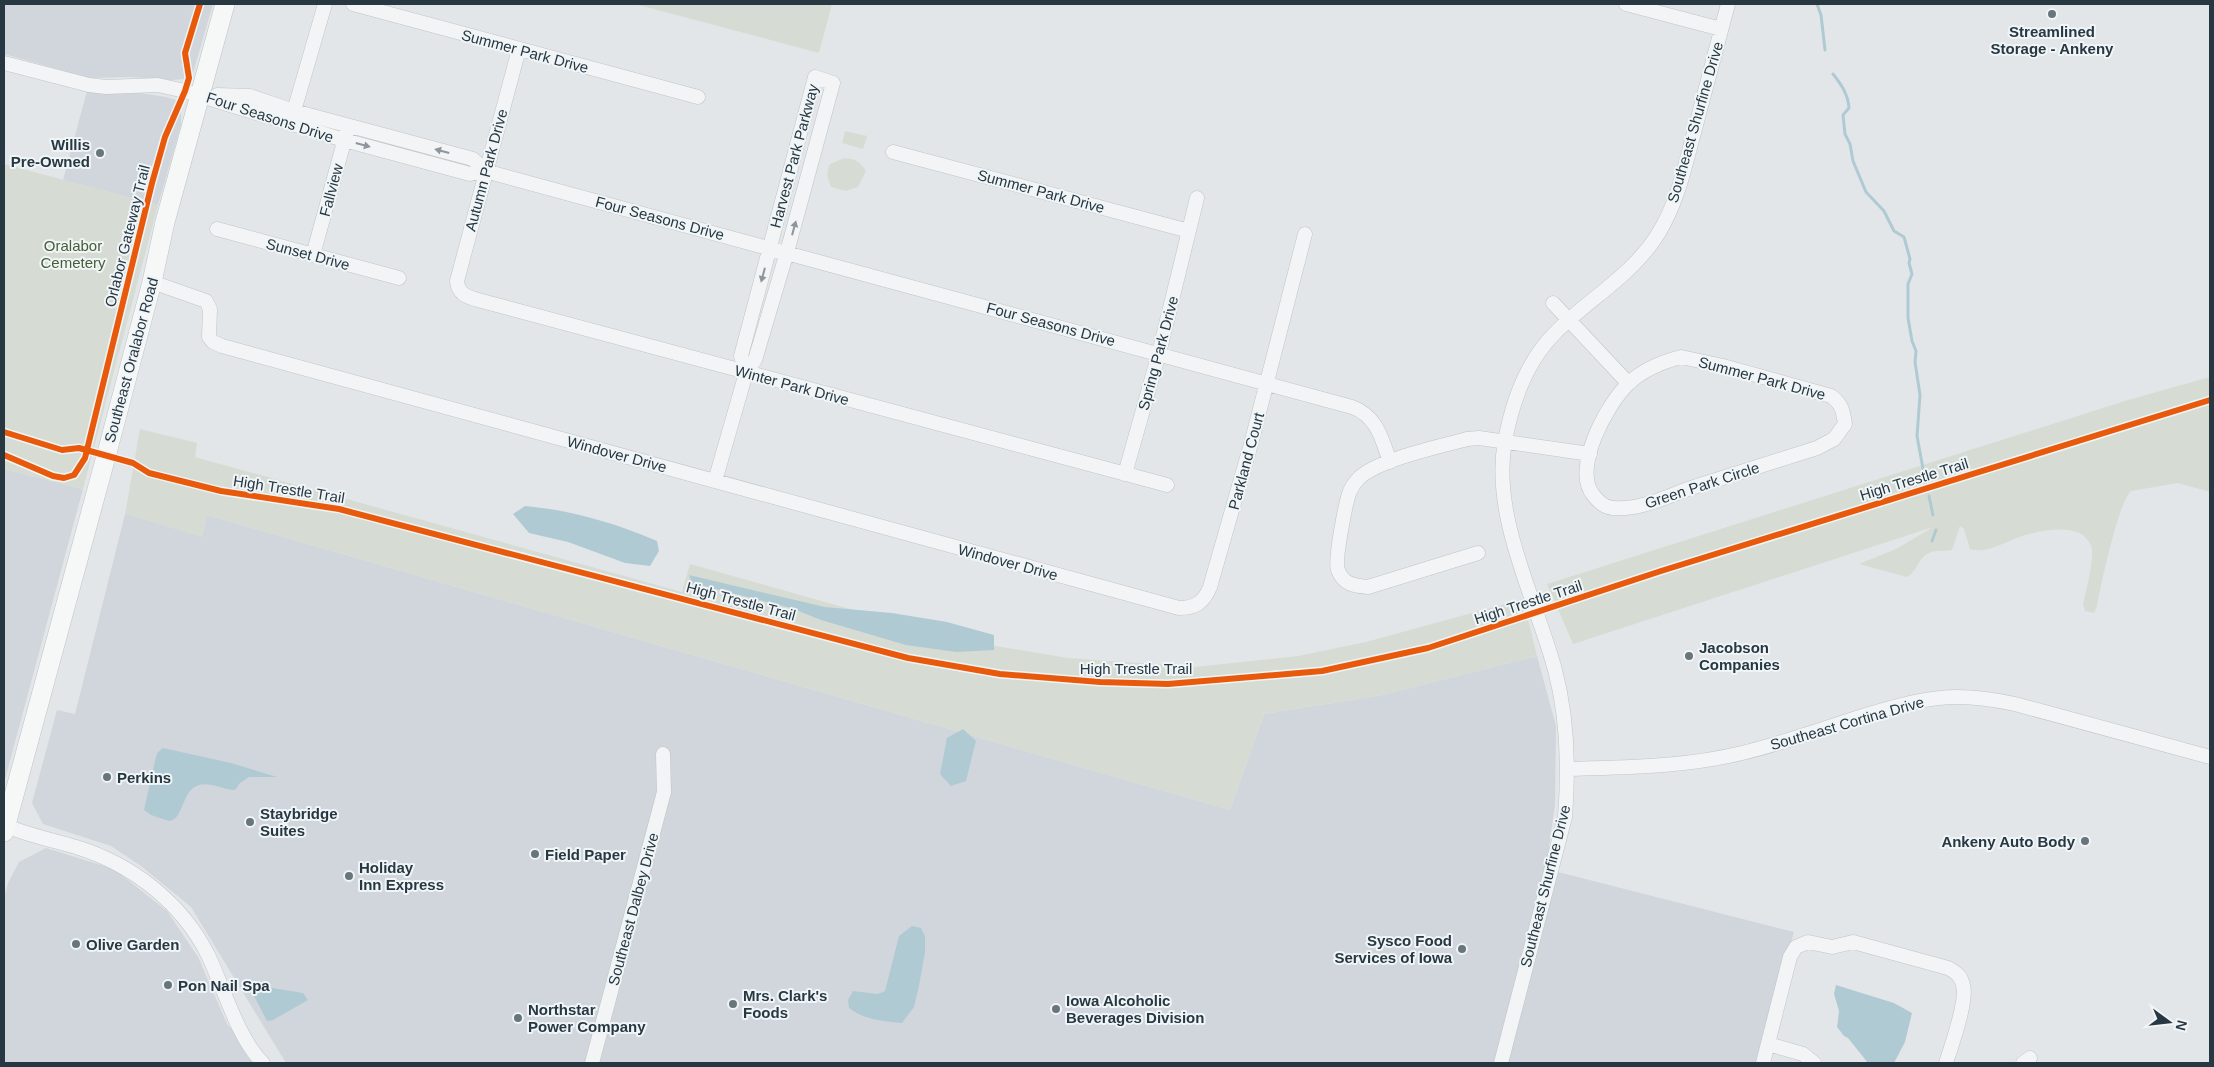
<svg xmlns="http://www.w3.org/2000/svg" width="2214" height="1067" font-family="Arial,sans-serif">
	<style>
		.built { fill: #d0d6db }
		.green { fill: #d6dcd3 }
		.water { fill: #b0cad4 }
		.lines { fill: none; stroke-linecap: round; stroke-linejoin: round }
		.stream { stroke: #b0cad4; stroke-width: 3 }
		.minor-casing { stroke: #c1c4c6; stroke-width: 15 }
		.major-casing { stroke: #bfc3c6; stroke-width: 20 }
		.minor { stroke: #f2f4f5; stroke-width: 14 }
		.major { stroke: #f6f7f7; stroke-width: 19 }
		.cycleway-casing { stroke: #f0f5f7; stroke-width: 9 }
		.cycleway { stroke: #e8590c; stroke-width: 6 }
		.oneway { fill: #8d969c }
		.poi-dot { fill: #69757d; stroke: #f0f5f7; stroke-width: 2 }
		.labels { text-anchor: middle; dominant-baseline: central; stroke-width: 4; stroke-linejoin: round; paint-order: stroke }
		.poi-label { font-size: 15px; font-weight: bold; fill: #283843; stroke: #f0f5f7; text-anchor: start }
		.street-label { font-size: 15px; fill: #283843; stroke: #f0f5f7 }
		.park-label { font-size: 15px; fill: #475f35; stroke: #f0f5f7 }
	</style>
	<rect width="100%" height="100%" fill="#e3e6e8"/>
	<path class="built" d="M4,4H213L193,73L184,79L171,80L131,77L89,78L4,54Z
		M87,91L113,94L140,93L166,97L176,100L181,112V125L158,205L63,180Z
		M4,469L83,489L4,783Z
		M125,514L202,536L207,515L1230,810L1264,714L1382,695L1537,656L1556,726L1555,804L1546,869L1794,932L1757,1063H286L191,907L141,866L111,846L43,824L32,803L57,710L75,714Z
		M46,848L114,869L167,911L198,957L227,1024L262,1063H4V899L8,883L19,862Z"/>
	<path class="green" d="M635,4H832L819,53Z
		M845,131L867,136L863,149L842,143Z
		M842,159C854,157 860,162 866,171L858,187L846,191L831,187C828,178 825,174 830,164Z
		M4,164L158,205L83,489L4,469Z
		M2210,377V492L2178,483L2131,491C2118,503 2101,585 2097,606L2094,613L2085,611L2083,604C2086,591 2093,564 2092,551C2092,546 2090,543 2086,538C2073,523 2035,531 2017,538C2003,543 1985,554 1970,549L1964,529L1960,526L1952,550C1945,552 1937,549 1929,553C1917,559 1918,571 1907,577L1859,564L1896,549L1933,527L1573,644L1547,584L2128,400Z
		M140,429L197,443L195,457L682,592L690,564L960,640L1068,658L1195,667L1298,656L1366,642L1523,599L1537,656L1382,695L1264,714L1230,810L207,515L202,537L125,514Z"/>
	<path class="water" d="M525,506C571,510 615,523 657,541L659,551L650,566L625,563L568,542L529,533L513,514Z
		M689,575L825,607L892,613L947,622L994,635V650L956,652L906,645L821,620L791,608L692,583Z
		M963,729L976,741L966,781L951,786L940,774L947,738Z
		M163,748L231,763L277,777H249L240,783L235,790C223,790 211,782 199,785C181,790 184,820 169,821L151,815L144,810L155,761L157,753Z
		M912,926L921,928L925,936V952L919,986L914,1007L902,1023C883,1021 864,1020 849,1008L848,1000L853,991L878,994L885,991L899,936Z
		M1836,985L1894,1003L1912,1013L1905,1042L1894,1063H1868L1848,1038L1844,1036L1837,1027L1839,1011L1834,994Z
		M260,986L303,993L308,1000L273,1020L267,1021L254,996V991Z"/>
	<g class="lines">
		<path class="stream" d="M1817,4L1821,15L1825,50
			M1833,74C1841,84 1848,94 1849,108L1843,115L1845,134L1850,144L1853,161L1866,192L1884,211L1894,231L1904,237L1910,259L1909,263L1912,274L1908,284V318L1912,341L1916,351L1915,362L1920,395L1917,436L1926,485
			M1929,496L1933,515
			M1932,541L1936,530"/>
		<g class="minor-casing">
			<path id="minor" d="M353,4L698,97
				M1626,4L1721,29
				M519,49L457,281C458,294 467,297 478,300L1167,485
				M4,63L89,85L106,87L158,85L185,91L344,140L470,174L485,171L1352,407C1377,416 1382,439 1390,462
				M217,95L250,96L294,111L473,159L485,171
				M294,111L325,4
				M893,152L1189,231
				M217,229L399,278
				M313,255L347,131
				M152,282L206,301L210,309L209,337L213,342L222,346L1179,608C1196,608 1204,602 1210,587L1251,444L1305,234
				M1553,303L1628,383
				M1681,357L1723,366L1831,396C1842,404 1843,411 1845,424L1834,439L1817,448C1777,461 1737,473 1697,486C1671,494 1641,511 1613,508C1604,507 1600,503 1594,496C1571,470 1607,404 1628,384C1642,370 1662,362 1681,357Z
				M1125,474L1159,353L1197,198
				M715,481L746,373L755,360L787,252L833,83L815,77L741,356L746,373
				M1478,553L1368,587C1354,586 1343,584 1338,570C1334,561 1346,501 1350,491C1352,487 1356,481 1359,478C1380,459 1439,447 1467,439L1479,438L1590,454
				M1569,769C1627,767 1685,767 1742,753C1784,743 1825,728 1866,715C1896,706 1927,697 1958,697C1978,697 1996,700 2015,704L2210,757
				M4,825C27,835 52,840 76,847C132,864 182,903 208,955C224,988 238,1039 263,1063
				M1768,1044L1803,1054L1814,1063
				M592,1063L664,792L663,754
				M1501,1063L1565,817C1569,767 1568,719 1555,670C1536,599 1491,516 1505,441C1512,403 1527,361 1555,333C1588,299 1632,276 1658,234C1678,202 1685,165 1695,129C1706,87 1717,46 1728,4
				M1763,1063L1790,957L1796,947L1808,942L1832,947L1853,942L1948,968C1956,972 1961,976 1963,985C1968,1000 1951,1047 1946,1063
				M2023,1063L2030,1058"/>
		</g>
		<g class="major-casing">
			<path id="major" d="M4,832L108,449L152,282L165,222L225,4"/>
		</g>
		<use href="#minor" class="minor"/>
		<use href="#major" class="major"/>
		<g class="cycleway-casing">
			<path id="cycleway" d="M4,432L62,450L79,448L133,463L149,473L221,491L339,509L908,658L1000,674L1100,682L1168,684L1322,671L1428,648L1661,571L2210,400
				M4,455L53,476L64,478L74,475L85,458L152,183L165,137L185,91L189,78L185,53L200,4"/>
		</g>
		<use href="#cycleway" class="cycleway"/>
	</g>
	<defs><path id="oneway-solid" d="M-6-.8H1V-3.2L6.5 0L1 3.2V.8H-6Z" transform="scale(1.25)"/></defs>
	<g class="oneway">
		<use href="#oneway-solid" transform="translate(363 145) rotate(15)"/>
		<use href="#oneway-solid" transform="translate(442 151) rotate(-165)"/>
		<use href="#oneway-solid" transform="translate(794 228) rotate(-75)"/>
		<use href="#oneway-solid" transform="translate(763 275) rotate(105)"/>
	</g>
	<g class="poi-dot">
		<circle cx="2052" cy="14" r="5"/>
		<circle cx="100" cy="153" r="5"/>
		<circle cx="1689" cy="656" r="5"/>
		<circle cx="107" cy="777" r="5"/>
		<circle cx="250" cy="822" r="5"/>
		<circle cx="2085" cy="841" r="5"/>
		<circle cx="535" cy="854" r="5"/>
		<circle cx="349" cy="876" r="5"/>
		<circle cx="76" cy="944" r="5"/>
		<circle cx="1462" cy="949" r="5"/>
		<circle cx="168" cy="985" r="5"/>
		<circle cx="733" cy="1004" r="5"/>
		<circle cx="1056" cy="1009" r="5"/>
		<circle cx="518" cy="1018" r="5"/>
	</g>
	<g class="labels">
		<g class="poi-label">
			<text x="2052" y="31" text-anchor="middle">Streamlined<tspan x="2052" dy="17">Storage - Ankeny</tspan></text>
			<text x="90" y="144" text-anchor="end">Willis<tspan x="90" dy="17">Pre-Owned</tspan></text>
			<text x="1699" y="647">Jacobson<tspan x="1699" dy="17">Companies</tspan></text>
			<text x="117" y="777">Perkins</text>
			<text x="260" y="813">Staybridge<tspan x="260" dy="17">Suites</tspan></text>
			<text x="2075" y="841" text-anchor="end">Ankeny Auto Body</text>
			<text x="545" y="854">Field Paper</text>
			<text x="359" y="867">Holiday<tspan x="359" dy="17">Inn Express</tspan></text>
			<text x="1452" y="940" text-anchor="end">Sysco Food<tspan x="1452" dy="17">Services of Iowa</tspan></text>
			<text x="86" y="944">Olive Garden</text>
			<text x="178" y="985">Pon Nail Spa</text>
			<text x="743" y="995">Mrs. Clark's<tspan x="743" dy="17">Foods</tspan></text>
			<text x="1066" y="1000">Iowa Alcoholic<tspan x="1066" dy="17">Beverages Division</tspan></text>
			<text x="528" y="1009">Northstar<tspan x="528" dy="17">Power Company</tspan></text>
		</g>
		<g class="street-label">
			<text transform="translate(525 51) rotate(15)">Summer Park Drive</text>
			<text transform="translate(270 117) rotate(18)">Four Seasons Drive</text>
			<text transform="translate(1695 122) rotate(-74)">Southeast Shurfine Drive</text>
			<text transform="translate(794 156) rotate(-75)">Harvest Park Parkway</text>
			<text transform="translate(486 170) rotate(-75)">Autumn Park Drive</text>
			<text transform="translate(331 190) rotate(-75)">Fallview</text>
			<text transform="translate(1041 191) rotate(15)">Summer Park Drive</text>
			<text transform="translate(660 218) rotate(15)">Four Seasons Drive</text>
			<text transform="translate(127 236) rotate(-76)">Orlabor Gateway Trail</text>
			<text transform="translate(308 254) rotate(15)">Sunset Drive</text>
			<text transform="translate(1051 324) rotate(15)">Four Seasons Drive</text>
			<text transform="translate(1158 353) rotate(-75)">Spring Park Drive</text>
			<text transform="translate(131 360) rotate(-75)">Southeast Oralabor Road</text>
			<text transform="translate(1762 378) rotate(15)">Summer Park Drive</text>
			<text transform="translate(792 385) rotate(15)">Winter Park Drive</text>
			<text transform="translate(617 454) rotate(15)">Windover Drive</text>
			<text transform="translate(1246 461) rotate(-75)">Parkland Court</text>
			<text transform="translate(1914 479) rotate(-17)">High Trestle Trail</text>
			<text transform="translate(1702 485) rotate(-18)">Green Park Circle</text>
			<text transform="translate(289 489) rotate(9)">High Trestle Trail</text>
			<text transform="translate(1008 562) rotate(15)">Windover Drive</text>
			<text transform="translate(741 601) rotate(15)">High Trestle Trail</text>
			<text transform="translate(1528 602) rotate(-18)">High Trestle Trail</text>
			<text x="1136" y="668">High Trestle Trail</text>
			<text transform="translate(1847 723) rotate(-16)">Southeast Cortina Drive</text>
			<text transform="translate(1545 886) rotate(-76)">Southeast Shurfine Drive</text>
			<text transform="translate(633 909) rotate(-75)">Southeast Dalbey Drive</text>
		</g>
		<g class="park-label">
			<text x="73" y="245">Oralabor<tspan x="73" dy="17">Cemetery</tspan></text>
		</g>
	</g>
	<rect width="2214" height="1067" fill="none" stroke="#283843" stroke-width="10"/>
	<g transform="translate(2169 1022) rotate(105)" stroke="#f0f5f7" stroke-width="4" paint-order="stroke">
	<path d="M0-4L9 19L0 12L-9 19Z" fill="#283843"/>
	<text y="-8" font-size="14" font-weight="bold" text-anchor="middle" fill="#283843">N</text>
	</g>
</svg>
